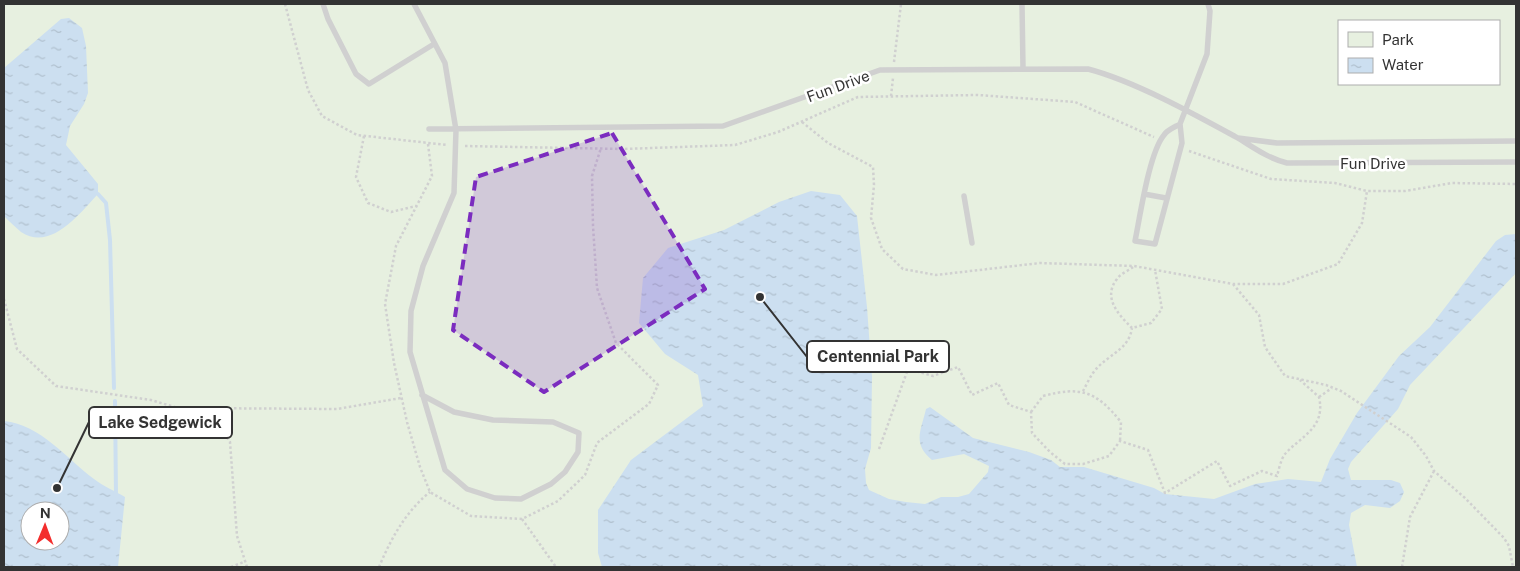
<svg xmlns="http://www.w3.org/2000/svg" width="1520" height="571" font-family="'Public Sans',sans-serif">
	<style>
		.green { fill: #e7f0e0; fill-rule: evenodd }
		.water { fill: url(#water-ripples); fill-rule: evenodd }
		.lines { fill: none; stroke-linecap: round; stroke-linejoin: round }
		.stream { stroke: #ccdff0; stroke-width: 4 }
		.path { stroke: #d0d0d0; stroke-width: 2.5; stroke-dasharray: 2.5 2.5; stroke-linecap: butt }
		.service { stroke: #d0d0d0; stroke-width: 5.5 }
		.marked { fill: #7b2cbf; fill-opacity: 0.2; stroke: #7b2cbf; stroke-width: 4; stroke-dasharray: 10 6; stroke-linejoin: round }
		.labels { text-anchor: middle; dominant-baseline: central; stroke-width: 5; stroke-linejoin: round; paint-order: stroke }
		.street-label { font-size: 15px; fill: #333; stroke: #fff }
		.leader { fill: none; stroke: #333; stroke-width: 2 }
		.callout-dot { fill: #333; stroke: #fff; stroke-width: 2 }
		.callout { fill: #fff; stroke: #333; stroke-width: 2 }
		.callout-label { font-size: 16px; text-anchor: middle; font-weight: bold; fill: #333 }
	</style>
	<defs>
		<pattern id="water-ripples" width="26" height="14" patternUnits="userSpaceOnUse" patternTransform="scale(1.25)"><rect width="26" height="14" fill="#ccdff0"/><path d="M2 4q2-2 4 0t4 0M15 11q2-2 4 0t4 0" fill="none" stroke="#b0c0ce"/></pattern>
	</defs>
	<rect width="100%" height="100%" fill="#fff"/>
	<path class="green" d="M4,4H1516V567H4ZM1339,21H1499V84H1339ZM30,511H60V541H30Z"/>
	<path class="water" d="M69,18L82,28L86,46L88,93L84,104L70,126L66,145L98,184V194C80,213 51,252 21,232C15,227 9,221 4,216V68L61,19Z
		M811,191L840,195L857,216L867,307L872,377L871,448L865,469L866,483L869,490L889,499L906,502L925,504L941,497H958L969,494L988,472L989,466L964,454L932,460C912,443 921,431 926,409L930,407L973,438L1029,452L1051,460L1060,467H1084L1154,488L1165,494L1214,499L1255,484L1288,479L1321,482L1330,459L1357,413L1399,356L1430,327L1496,241L1505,235L1516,234V273L1410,385L1398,409L1351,462L1348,469L1351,480H1391L1400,483L1404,492L1400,501L1390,508L1365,505L1351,513L1349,525L1357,567H602L598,553V510L631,460L703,406L698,375L665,354L639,323L643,278L668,248L724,230L779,202Z
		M4,421C41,425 66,458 94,479C103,486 115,491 125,497L118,567H4ZM30,511H60V541H30Z"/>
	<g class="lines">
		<path class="stream" d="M98,194L106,203L110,240L114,388
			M115,401L116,496"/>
		<path class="path" d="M285,4L308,90L322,116L357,135L447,145
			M894,62L901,4
			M891,96L893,78
			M802,122L828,143L873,167L874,185L871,218L882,249L903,269L936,275L1040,263L1134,266L1233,284H1283L1338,264L1362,223L1367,191
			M364,136L356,177L368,203L391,212L416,206
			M428,144L432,176L396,246L385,304L394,363L407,422L420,467L430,492L471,516L522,519L558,501L585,475L597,443L649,404L658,385L616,343L597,288L593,226L592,176L601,148
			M465,146L623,149L735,145L778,132L858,97L978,95L1075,102L1154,137
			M1189,151L1271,179L1335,183L1367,191H1405L1452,183L1516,184
			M1133,267C1128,271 1120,274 1117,279C1102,298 1119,315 1132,328L1151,323L1162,309L1155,270
			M1233,284L1259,315L1265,347L1285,376L1326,385L1341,391L1411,437L1426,456L1434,471L1465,498L1504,538L1509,546L1513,567
			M4,299L17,349L56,386L151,400L215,419L230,442L237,536L247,567
			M888,363L933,376L958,367L972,395L998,383L1009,405L1031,412L1032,433L1050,452L1065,464H1083L1109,456L1120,441L1148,450L1165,493L1217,461L1230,486L1262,471L1277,476C1279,469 1281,459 1285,454C1301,436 1326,428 1319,397L1300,380
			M1083,391C1087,384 1091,374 1097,368C1110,354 1129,349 1132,328
			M1319,397L1332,388
			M184,408L337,409L401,398
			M1031,412L1043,396C1081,386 1096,391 1121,422L1120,441
			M879,449L908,369
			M522,519L556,567
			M231,567L246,561
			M379,567C391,539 405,512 430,492
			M1402,567L1410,517L1434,471"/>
		<path class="service" d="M323,4L328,19L356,74L369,84L434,44
			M414,4L445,63L456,130L454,193L423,266L411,311L410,352L445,470L467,489L495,498L521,499L551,484L565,472L578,452L579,433L553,422L493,420L454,412L422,395
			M1022,4L1023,68
			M1180,124C1175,127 1167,130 1164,135C1149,153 1140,217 1135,241L1155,244L1182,143L1180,124L1207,54L1210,11L1208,4
			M429,129L723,126L880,70L1088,69C1134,81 1194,114 1236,137C1253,147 1267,158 1287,163L1516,162
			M1238,138L1277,143L1516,141
			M1144,194L1166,198
			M964,196L972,243"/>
	</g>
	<path class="marked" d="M612,133L705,289L544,392L453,330L476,177Z"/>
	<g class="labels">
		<g class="street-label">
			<text transform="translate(838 86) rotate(-20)">Fun Drive</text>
			<text x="1373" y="163">Fun Drive</text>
		</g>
	</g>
	<path class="leader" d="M760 297L807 357M57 488L89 422"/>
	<g class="callout-dot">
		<circle cx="760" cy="297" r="5"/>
		<circle cx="57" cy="488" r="5"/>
	</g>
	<g class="callout">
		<rect x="807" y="341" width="142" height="31" rx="5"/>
		<rect x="89" y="407" width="143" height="31" rx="5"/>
	</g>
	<g class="callout-label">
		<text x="878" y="362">Centennial Park</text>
		<text x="160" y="428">Lake Sedgewick</text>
	</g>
	<rect width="1520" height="571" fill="none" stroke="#333333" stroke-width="10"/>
	<rect x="1338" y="20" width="162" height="65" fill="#ffffff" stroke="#adadad"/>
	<rect x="1348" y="32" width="25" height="15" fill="#e7f0e0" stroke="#adadad"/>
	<text x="1382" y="45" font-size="15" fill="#333333">Park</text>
	<rect x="1348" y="58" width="25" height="15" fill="url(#water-ripples)" stroke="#adadad"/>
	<text x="1382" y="70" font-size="15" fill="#333333">Water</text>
	<g transform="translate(45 526) rotate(1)"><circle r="24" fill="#ffffff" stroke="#adadad"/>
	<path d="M0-4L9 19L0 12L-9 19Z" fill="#f32d2c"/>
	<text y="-8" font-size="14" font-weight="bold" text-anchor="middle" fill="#333333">N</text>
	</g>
</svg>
